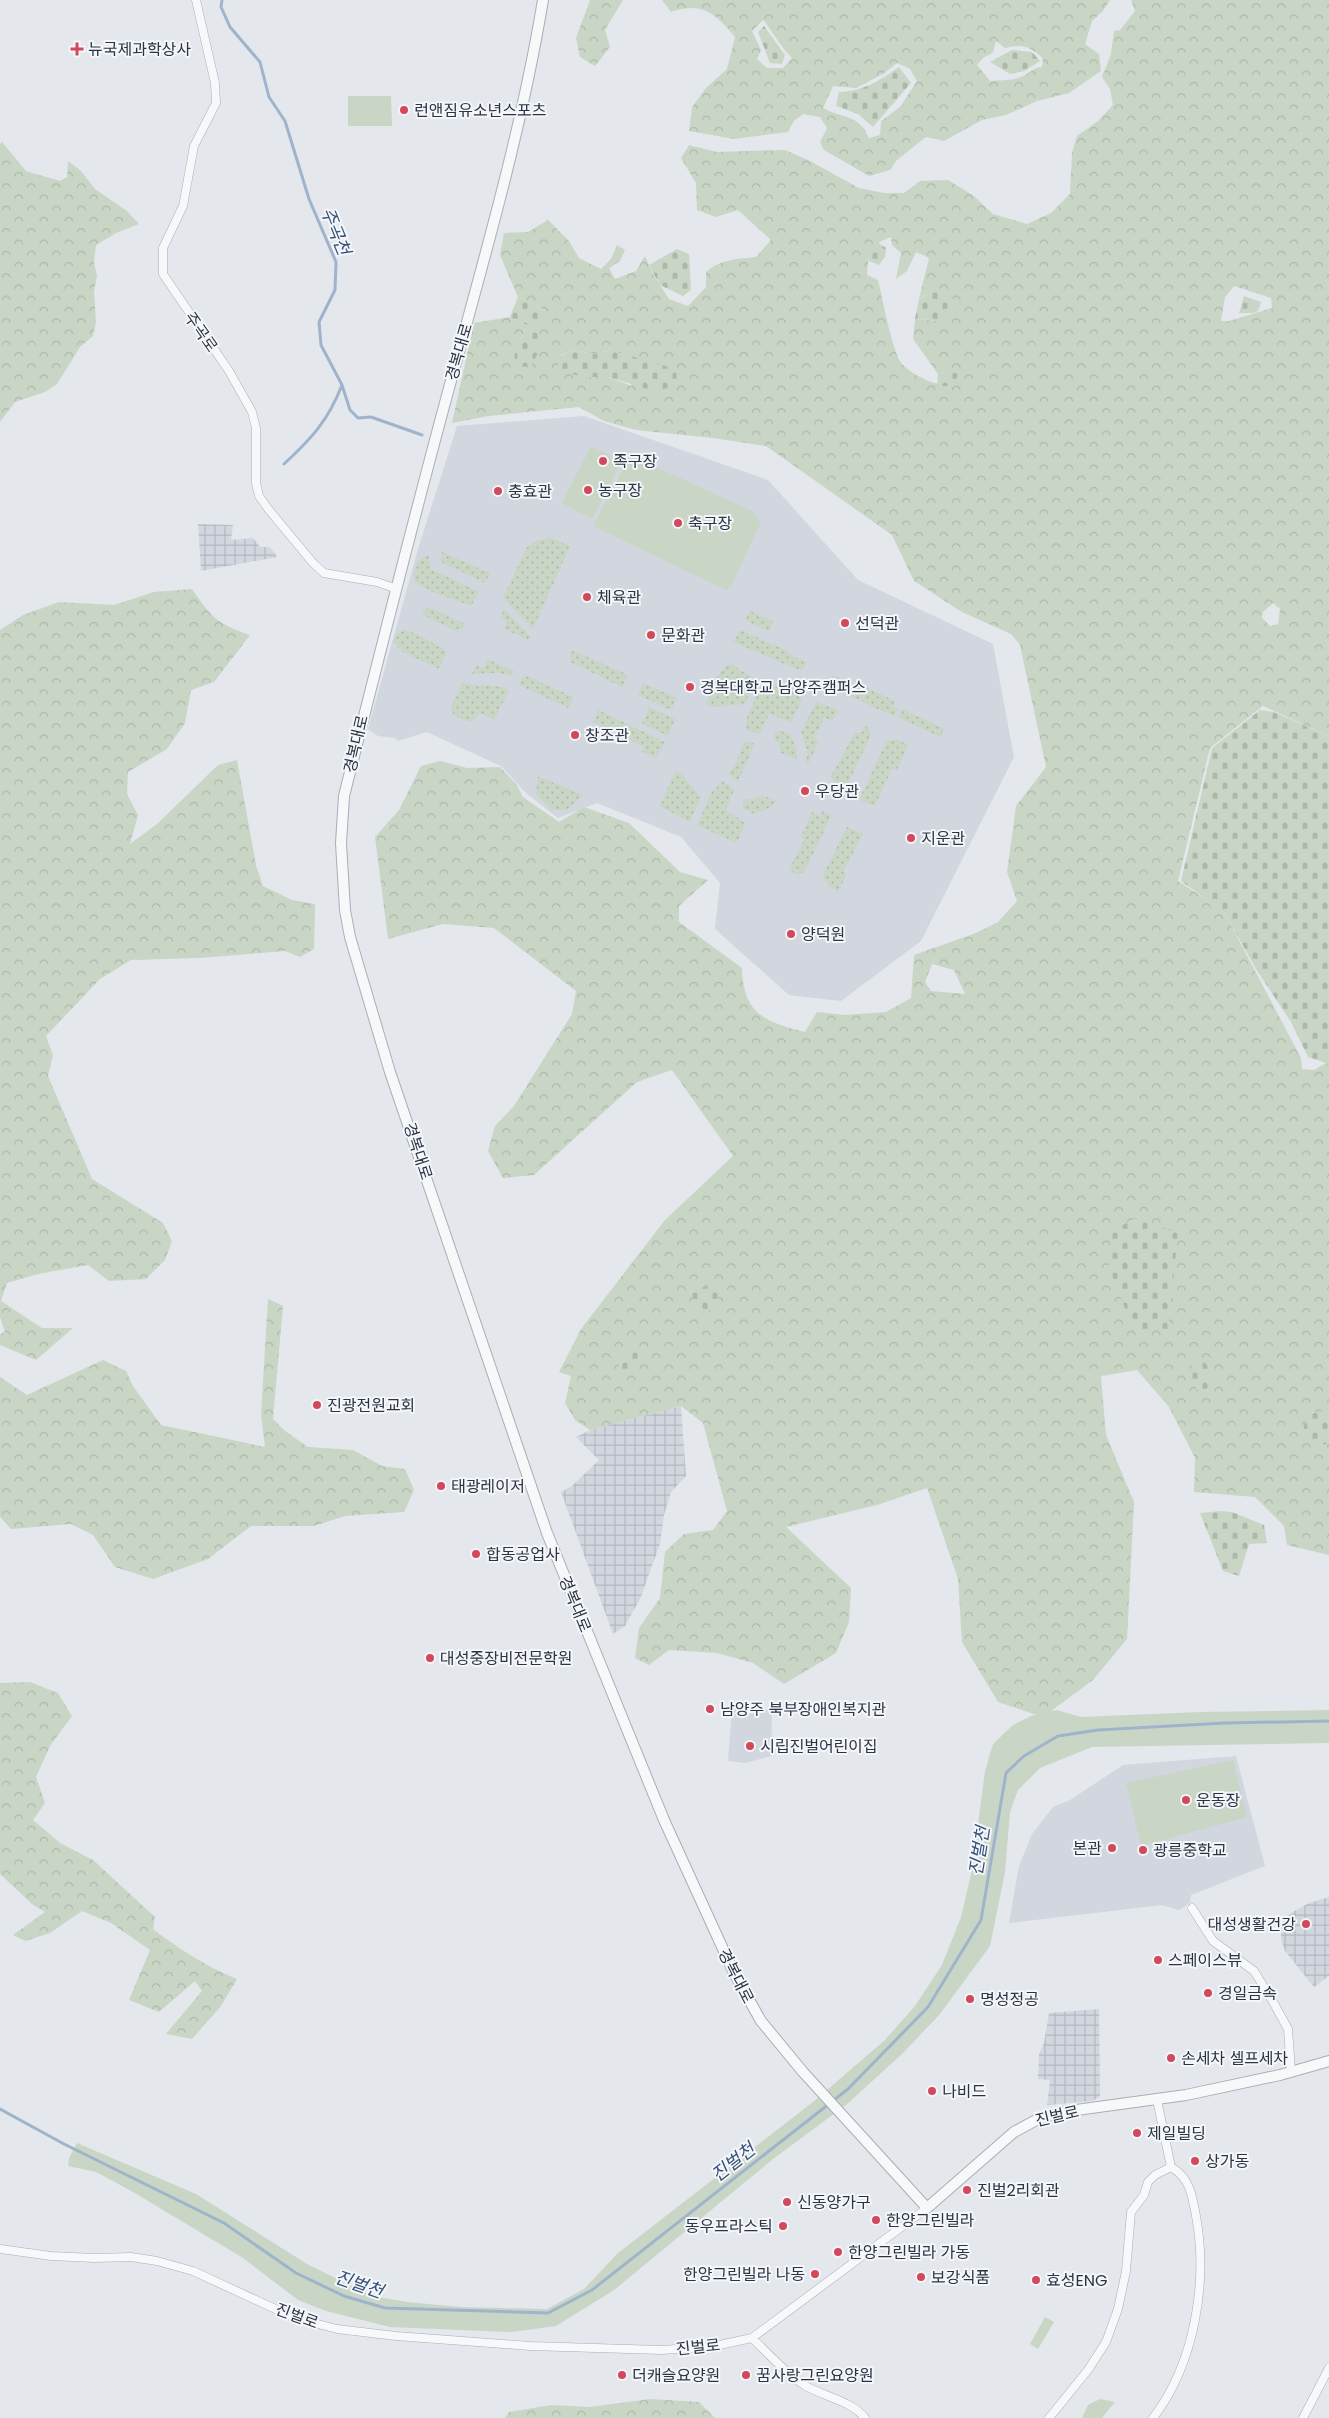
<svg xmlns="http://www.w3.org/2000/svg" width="1329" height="2418" font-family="Poppins,'Noto Sans KR',sans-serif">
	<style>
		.built { fill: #d2d6de }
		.industrial { fill: url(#industrial-grid) }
		.grass { fill: #c9d6c5 }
		.forest { fill: url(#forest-crowns); fill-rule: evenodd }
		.cemetery { fill: url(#cemetery-stones) }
		.park { fill: url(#park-dots) }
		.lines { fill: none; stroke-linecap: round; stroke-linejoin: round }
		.stream { stroke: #9fb4cc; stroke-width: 3 }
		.minor-casing { stroke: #a9aeb7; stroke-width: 9 }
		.tertiary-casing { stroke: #a9aeb7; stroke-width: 12 }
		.minor { stroke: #f7f8fa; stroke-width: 8 }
		.tertiary { stroke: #f7f8fa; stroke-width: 10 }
		.poi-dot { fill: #d1495b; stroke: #f4f6f9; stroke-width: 2 }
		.labels { text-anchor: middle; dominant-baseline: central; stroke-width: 4; stroke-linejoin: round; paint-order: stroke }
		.poi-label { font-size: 16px; fill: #2b3445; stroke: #f4f6f9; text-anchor: start }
		.street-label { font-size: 16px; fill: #2b3445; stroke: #f4f6f9 }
		.water-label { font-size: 18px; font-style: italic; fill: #34527a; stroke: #f4f6f9 }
	</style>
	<defs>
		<pattern id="industrial-grid" width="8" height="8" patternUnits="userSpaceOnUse" patternTransform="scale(1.25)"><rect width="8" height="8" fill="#d2d6de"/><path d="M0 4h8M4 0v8" fill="none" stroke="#b4b8c0"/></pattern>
		<pattern id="forest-crowns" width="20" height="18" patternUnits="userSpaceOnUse" patternTransform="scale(1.25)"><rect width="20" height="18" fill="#c9d6c5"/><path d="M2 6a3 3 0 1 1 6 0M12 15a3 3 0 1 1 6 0" fill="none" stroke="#adb8ab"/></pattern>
		<pattern id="cemetery-stones" width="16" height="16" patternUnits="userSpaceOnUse" patternTransform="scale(1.25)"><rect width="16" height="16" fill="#c9d6c5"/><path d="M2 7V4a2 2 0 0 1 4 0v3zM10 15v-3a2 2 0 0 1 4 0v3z" fill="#adb8ab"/></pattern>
		<pattern id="park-dots" width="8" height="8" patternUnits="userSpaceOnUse" patternTransform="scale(1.25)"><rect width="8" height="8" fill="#c9d6c5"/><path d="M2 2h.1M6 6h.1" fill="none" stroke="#adb8ab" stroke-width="1.8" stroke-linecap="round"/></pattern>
	</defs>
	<rect width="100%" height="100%" fill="#e4e7ec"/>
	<path class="built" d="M584,416L768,480L858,580L993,644L1014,757L921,941L841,1001L789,995L715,929L720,883L681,837L597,803L558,818L527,794L501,766L427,732L398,741L395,738L378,736L368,729L418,549L457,426Z
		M732,1709L772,1710L771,1756L745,1763L728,1761Z
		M1236,1756L1265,1866L1191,1895L1190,1903L1179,1910L1162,1905L1009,1923L1019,1866L1032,1834L1053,1807L1070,1800L1123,1765Z"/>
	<path class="industrial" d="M198,524L233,525L231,540L253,538L260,547H270L277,557L201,571Z
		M681,1406L686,1476L671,1492L664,1515L660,1544L640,1599L625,1626L613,1634L561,1492L572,1486L599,1460L576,1437L590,1430Z
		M1329,1897V1976L1314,1987L1285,1951L1281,1939V1924L1291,1913L1309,1903Z
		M1099,2009L1100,2097L1092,2101L1047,2105L1050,2080L1038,2079L1039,2054L1044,2043L1049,2013Z"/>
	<path class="grass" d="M348,96H391L392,126H348Z
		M591,446L622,461L592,519L562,503Z
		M630,455L752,511L761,522L731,586L726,590L593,526Z
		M1057,1710L1081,1717L1200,1712L1329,1710V1743L1092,1747L1040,1768L1018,1790L1010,1812L1005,1872L990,1946L940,2014L903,2053L846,2105L773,2159L614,2290L556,2326L512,2332L390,2327L326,2311L298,2300L243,2258L133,2192L96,2172L68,2166L69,2158L77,2143L196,2194L307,2264L372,2296L407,2302L461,2307L547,2309L584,2289L618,2253L813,2102L885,2040L915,2006L942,1965L961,1917L972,1870L985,1771L993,1744L1013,1725L1031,1716Z
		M1233,1760L1247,1817L1141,1846L1126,1783Z
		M1045,2317L1054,2322L1038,2349L1030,2344Z
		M1100,2399L1115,2402L1102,2418H1082L1088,2405Z"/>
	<path class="forest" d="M590,0H623L605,30L610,47L595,66L580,57L576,38Z
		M662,0H1110L1103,11L1092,21L1085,44L1099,54L1101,71L1069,93L1037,101L1006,115L982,120L944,141L926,137L897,160L890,170L869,176L824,150L820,142L827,128L820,117L803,114L794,121L788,132L734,139L689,131L692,107L706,88L727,69L735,37C716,14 702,1 671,12ZM763,20C773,32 780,46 792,58L783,68H767L757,59L761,50L752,31ZM996,41L1005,48C1021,43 1033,47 1043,59L1042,67C1033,68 1031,72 1023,76C1013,81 1001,80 990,81L977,65L984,57L993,53ZM897,63L910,69L917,81L900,107L881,121L880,135L869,138C859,114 843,119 823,108L833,86L856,88L883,74Z
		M1131,0H1329V736L1263,706L1210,748L1178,881L1223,910L1301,1058L1302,1069L1314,1070L1326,1063L1329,1064V1413L1314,1412C1295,1424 1307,1452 1329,1443V1555L1287,1545L1284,1526L1255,1497L1194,1492L1195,1458L1169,1407L1137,1370L1101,1376L1106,1435L1134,1502L1127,1639L1093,1680L1043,1717L998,1702L962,1642L958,1579L927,1488L877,1505L786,1527L851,1588L849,1622L836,1653L784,1684L753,1663L717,1653L669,1650L649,1665L635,1658L639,1628L660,1598L665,1552L684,1534L713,1530L727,1511L703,1423L681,1406L590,1430L575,1420L565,1403L571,1376L559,1372L581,1329L665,1220L733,1156L672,1070L637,1082L534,1175L503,1178L488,1151L495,1126L514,1106L572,1014L576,991L494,928L443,924L388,939L375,837L399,810L421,766L440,761L467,768L500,767L517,785L523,797L559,822L584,807L629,823L680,872L708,880L679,906V922L742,968C743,1014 765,1022 805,1032L817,1012L845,1015L886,1012L911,998L914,955L976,933L998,922L1017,901L1007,872L1016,806L1046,767L1020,645L1011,634L962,612L914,581L892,535L766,446L713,438L636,430L604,421L579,407L489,416L452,423L474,323L510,317L529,326L517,343C529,334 545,326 545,310L518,297L500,255L504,233L528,232L548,220L569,241L579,258L601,269L611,259L617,245L625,250L620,261L609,268L615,279L636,271L645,256L653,274L669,299L688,306L706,287V272C721,259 737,259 756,257L771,240L738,210L716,217L697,210L696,183L681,158L689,145L717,152L785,150L810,161L859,188L884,193H904L920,181L948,180L974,196L993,214L1027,224L1051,213L1070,194L1072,153L1077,136L1098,121L1113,105L1110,89L1102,77L1111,54L1114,31L1120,30L1135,11ZM891,237L892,245L901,253L896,279L907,271L916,252L929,258L919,299L925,295L941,321L915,319L913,339L938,374L949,370L954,386C936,386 916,378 902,364C893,355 882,296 878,280L867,275C869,253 868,245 891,237ZM1234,286L1271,298L1272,308L1229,321H1221L1225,297ZM572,350L595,354L610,350L632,386L608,377H585L561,355ZM1273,603L1280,609L1278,624L1270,626L1262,618L1263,612ZM932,964L954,970L965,994L931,991L925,982Z
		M2,142L26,171L60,181L67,177L68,161L81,171L95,189L127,211L139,224L116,233L96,245L94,262L97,276L94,291L96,322L93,336L80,347L57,384L45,392L15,402L0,422V144Z
		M192,589C211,617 217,624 250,635L214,682L191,690L185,723L167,749L128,772L127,794L138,815L130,844L157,824L218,765L237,760L256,865L263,886L292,900L315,904L314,949L300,957L285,951L200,958L131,960L100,979L46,1036L53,1055L48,1076L92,1179L163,1223L172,1241L165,1260L146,1279L109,1281L88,1265L38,1274L7,1283L1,1301L42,1328H73L36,1360L0,1345V1334L5,1332L0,1317V630L23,615L59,602L114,605L154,592Z
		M268,1299L283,1306L273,1419L285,1431L308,1447L353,1450L382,1466L405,1469L414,1490L404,1512L345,1516L314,1526H251L208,1559L153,1579L115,1567L93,1535L71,1524L11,1529L0,1517V1377L27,1395L103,1360L126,1371L133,1386L161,1425L265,1447L261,1415Z
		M30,1682L58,1693L72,1716L50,1746L36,1777L45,1803L33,1820L60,1843L93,1860L155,1917L153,1929C179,1949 207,1967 237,1979L221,2006L192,2039L166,2034L202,1991L195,1981L159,2012L129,2000L150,1950L111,1923L82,1911L50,1933L25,1941L13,1935L45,1912L32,1904L0,1874V1683Z
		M650,2399L699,2402L715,2418H505L509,2412L551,2405L590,2407Z"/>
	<path class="cemetery" d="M764,26L785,55L782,64L770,63L758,32Z
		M1012,50L1032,52L1040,61L1024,71L1010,74L990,62Z
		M899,67L911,83L873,127L858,114L836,106L839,92C864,91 879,81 899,67Z
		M877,242L886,248L885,257L879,265L869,261V253Z
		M677,249L689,254L691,290L683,296L660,285L649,265Z
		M938,289H946L955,302L941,321L915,319L919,299Z
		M1244,296L1261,302L1258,311L1253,313H1239Z
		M518,297L545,310V318L536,329C542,342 539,354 531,366L513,368L517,343L529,326L510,317Z
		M572,350L595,354L610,350L676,369L677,386L654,391L608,377H585L558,371C557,358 561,355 572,350Z
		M949,370L958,374L954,386H937L938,374Z
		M1260,710L1274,712L1329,736V1064L1308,1057L1291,1022L1256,969L1224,912L1181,881L1212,748Z
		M1135,1218L1178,1233L1168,1329H1135L1128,1316L1109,1267L1111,1232Z
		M710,1284L718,1295L715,1307L706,1312L696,1311L692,1306V1293Z
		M638,1350L642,1358L639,1368L629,1373L621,1371L619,1365L623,1355Z
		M1202,1359L1212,1372L1211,1388L1197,1390L1191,1375L1192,1365Z
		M1320,1411L1329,1413V1443C1304,1454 1292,1416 1320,1411Z
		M1221,1511L1232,1512L1264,1525L1267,1543L1249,1544L1239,1576L1223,1571L1200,1513Z"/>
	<path class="park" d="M551,538L570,546L533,629L503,598L527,547L538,540Z
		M442,552L490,573L485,583L443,563L440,559Z
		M428,554L431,569L479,592L471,606L430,591L415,582L414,574L417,562Z
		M425,608L433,609L463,623L465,627L458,632L425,616L423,614Z
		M504,609L530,636L528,640L504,629L507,621L500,618Z
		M750,611L773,621L769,632L745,620Z
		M404,630L417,634L447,651L439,669L404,653L393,642L397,634Z
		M743,631L788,651L789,654L807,663L801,671L733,642L739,632Z
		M572,650L628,675L622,687L570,662Z
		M488,659L513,671L511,676L497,673L472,674L476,665L484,668Z
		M731,664L755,679L745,704L715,707L706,704C712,691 717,668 731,664Z
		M524,675L574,697L568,708L519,685Z
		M832,675L864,690L866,687L895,701L893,707L898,709L895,717L827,685Z
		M462,683C477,687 496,683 509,690L494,720L480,713L472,722L462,720L453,714L451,707Z
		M643,683L677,698L671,710L638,695Z
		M761,683C772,683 796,690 802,700L791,722L769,714L760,734L746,730L747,718Z
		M816,702L839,710L832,721L824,718L815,738L819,741L808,764L805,763L808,753L801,732Z
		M649,707L675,719L668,736L642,724Z
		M903,709L944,729L940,737L898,717Z
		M598,710L665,742L656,758L642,752L644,747L593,722Z
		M865,724L871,732L870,737L844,792L834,787L836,782L830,778L855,732L861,733Z
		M779,730L790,734L796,747L797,760L781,753L779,743L774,741L775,733Z
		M897,739L908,745L897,770L892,769L875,806L859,800L886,742Z
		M744,742L755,743L738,782L728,774L735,765Z
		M675,771L683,775L701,798L689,822L660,806Z
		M538,776L540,777L583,795L567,810H552L536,794Z
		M723,781L734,790L726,810L745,823L738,841L734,842L697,825L711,793Z
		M762,795L776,801L771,807L754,814L743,808L744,799L759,798Z
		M823,811L831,816L805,871L798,875L789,870L804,840L801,837L812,812L820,816Z
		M847,827L863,834L843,872L847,874L838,892L828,886L823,875Z"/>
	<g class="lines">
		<path class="stream" d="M222,0L221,7L230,27L260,62L269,97L285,121L309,199L336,262L335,290L319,322L321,345L342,385C328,421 311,439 284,464
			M342,385L350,410L358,418L371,417L422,435
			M0,2109L64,2144L224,2223L296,2273L344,2296L385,2308L548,2313L592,2290L848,2089L928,2007L981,1920L1006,1773L1024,1756L1058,1736L1098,1730L1225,1723L1329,1721"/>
		<g class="minor-casing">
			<path id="minor" d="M196,0L215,83L216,103L194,146L183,206L163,248V274L229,371L252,412L256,428V483L259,496L269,510L313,563L324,573L377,582L397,589
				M1192,1908L1213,1941L1254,1971L1272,2000L1288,2029L1291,2072
				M1157,2100L1171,2167
				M0,2249L51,2256L94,2258L131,2257L157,2261L193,2271L295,2318L337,2329L396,2336L530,2346L661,2350L710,2347L752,2338L927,2208
				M752,2338C769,2354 784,2372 804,2385C822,2396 852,2401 865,2418
				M1049,2418L1088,2370L1106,2342L1118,2309L1126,2271L1131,2212L1144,2195L1148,2182L1155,2175L1171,2167
				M1153,2418C1195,2363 1208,2282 1196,2216C1192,2195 1190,2178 1171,2167
				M1303,2418L1329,2368"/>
		</g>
		<g class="tertiary-casing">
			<path id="tertiary" d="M543,0C522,127 486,252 452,377C414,516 379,656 344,796L341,843L345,910L350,937L390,1072L547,1533L664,1820L734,1973L761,2021L803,2072L927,2208L1014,2132L1040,2118L1069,2111L1186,2095L1280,2075L1329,2061"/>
		</g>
		<use href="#minor" class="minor"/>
		<use href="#tertiary" class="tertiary"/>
	</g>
	<g class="poi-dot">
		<path d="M74.5 41.5h5v5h5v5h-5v5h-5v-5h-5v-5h5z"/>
		<circle cx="404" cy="110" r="5"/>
		<circle cx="603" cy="461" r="5"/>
		<circle cx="588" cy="490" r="5"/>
		<circle cx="498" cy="491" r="5"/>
		<circle cx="678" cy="523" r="5"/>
		<circle cx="587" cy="597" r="5"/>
		<circle cx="845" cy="623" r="5"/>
		<circle cx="651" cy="635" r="5"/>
		<circle cx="690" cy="687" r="5"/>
		<circle cx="575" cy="735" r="5"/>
		<circle cx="805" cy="791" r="5"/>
		<circle cx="911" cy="838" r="5"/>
		<circle cx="791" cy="934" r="5"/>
		<circle cx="317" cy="1405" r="5"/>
		<circle cx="441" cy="1486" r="5"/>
		<circle cx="476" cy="1554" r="5"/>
		<circle cx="430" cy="1658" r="5"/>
		<circle cx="710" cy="1709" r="5"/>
		<circle cx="750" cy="1746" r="5"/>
		<circle cx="1186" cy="1800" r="5"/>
		<circle cx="1112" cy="1848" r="5"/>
		<circle cx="1143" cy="1850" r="5"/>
		<circle cx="1306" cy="1924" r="5"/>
		<circle cx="1158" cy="1960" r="5"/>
		<circle cx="1208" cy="1993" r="5"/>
		<circle cx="970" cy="1999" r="5"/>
		<circle cx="1171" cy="2058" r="5"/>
		<circle cx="932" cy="2091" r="5"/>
		<circle cx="1137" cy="2133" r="5"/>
		<circle cx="1195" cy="2161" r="5"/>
		<circle cx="967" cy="2190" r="5"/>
		<circle cx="787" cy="2202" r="5"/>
		<circle cx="876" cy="2220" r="5"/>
		<circle cx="783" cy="2226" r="5"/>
		<circle cx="838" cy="2252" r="5"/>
		<circle cx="815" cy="2274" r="5"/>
		<circle cx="921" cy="2277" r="5"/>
		<circle cx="1036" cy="2280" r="5"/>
		<circle cx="622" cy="2375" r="5"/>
		<circle cx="746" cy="2375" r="5"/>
	</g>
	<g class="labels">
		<g class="poi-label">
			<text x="88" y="49">뉴국제과학상사</text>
			<text x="414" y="110">런앤짐유소년스포츠</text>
			<text x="613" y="461">족구장</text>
			<text x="598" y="490">농구장</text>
			<text x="508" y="491">충효관</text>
			<text x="688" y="523">축구장</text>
			<text x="597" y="597">체육관</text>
			<text x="855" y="623">선덕관</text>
			<text x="661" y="635">문화관</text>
			<text x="700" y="687">경복대학교 남양주캠퍼스</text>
			<text x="585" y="735">창조관</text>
			<text x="815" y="791">우당관</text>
			<text x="921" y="838">지운관</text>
			<text x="801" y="934">양덕원</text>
			<text x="327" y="1405">진광전원교회</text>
			<text x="451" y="1486">태광레이저</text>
			<text x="486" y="1554">합동공업사</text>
			<text x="440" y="1658">대성중장비전문학원</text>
			<text x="720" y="1709">남양주 북부장애인복지관</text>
			<text x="760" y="1746">시립진벌어린이집</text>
			<text x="1196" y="1800">운동장</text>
			<text x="1102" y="1848" text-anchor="end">본관</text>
			<text x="1153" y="1850">광릉중학교</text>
			<text x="1296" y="1924" text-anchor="end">대성생활건강</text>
			<text x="1168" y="1960">스페이스뷰</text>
			<text x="1218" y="1993">경일금속</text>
			<text x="980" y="1999">명성정공</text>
			<text x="1181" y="2058">손세차 셀프세차</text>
			<text x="942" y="2091">나비드</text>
			<text x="1147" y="2133">제일빌딩</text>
			<text x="1205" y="2161">상가동</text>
			<text x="977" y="2190">진벌2리회관</text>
			<text x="797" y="2202">신동양가구</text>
			<text x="886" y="2220">한양그린빌라</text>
			<text x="773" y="2226" text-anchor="end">동우프라스틱</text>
			<text x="848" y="2252">한양그린빌라 가동</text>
			<text x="805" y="2274" text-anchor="end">한양그린빌라 나동</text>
			<text x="931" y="2277">보강식품</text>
			<text x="1046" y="2280">효성ENG</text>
			<text x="632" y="2375">더캐슬요양원</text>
			<text x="756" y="2375">꿈사랑그린요양원</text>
		</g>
		<g class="street-label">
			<text transform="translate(201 332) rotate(55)">주곡로</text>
			<text transform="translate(459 352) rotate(-74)">경복대로</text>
			<text transform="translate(356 744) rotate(-77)">경복대로</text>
			<text transform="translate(418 1151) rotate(72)">경복대로</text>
			<text transform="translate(575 1604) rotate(68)">경복대로</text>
			<text transform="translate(736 1976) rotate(63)">경복대로</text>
			<text transform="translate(1057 2116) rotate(-13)">진벌로</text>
			<text transform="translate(297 2316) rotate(20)">진벌로</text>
			<text transform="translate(698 2347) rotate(-6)">진벌로</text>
		</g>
		<g class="water-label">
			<text transform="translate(336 231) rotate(68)">주곡천</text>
			<text transform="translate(979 1851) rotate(-81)">진벌천</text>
			<text transform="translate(733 2162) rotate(-38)">진벌천</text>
			<text transform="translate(359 2284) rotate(19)">진벌천</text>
		</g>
	</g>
</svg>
